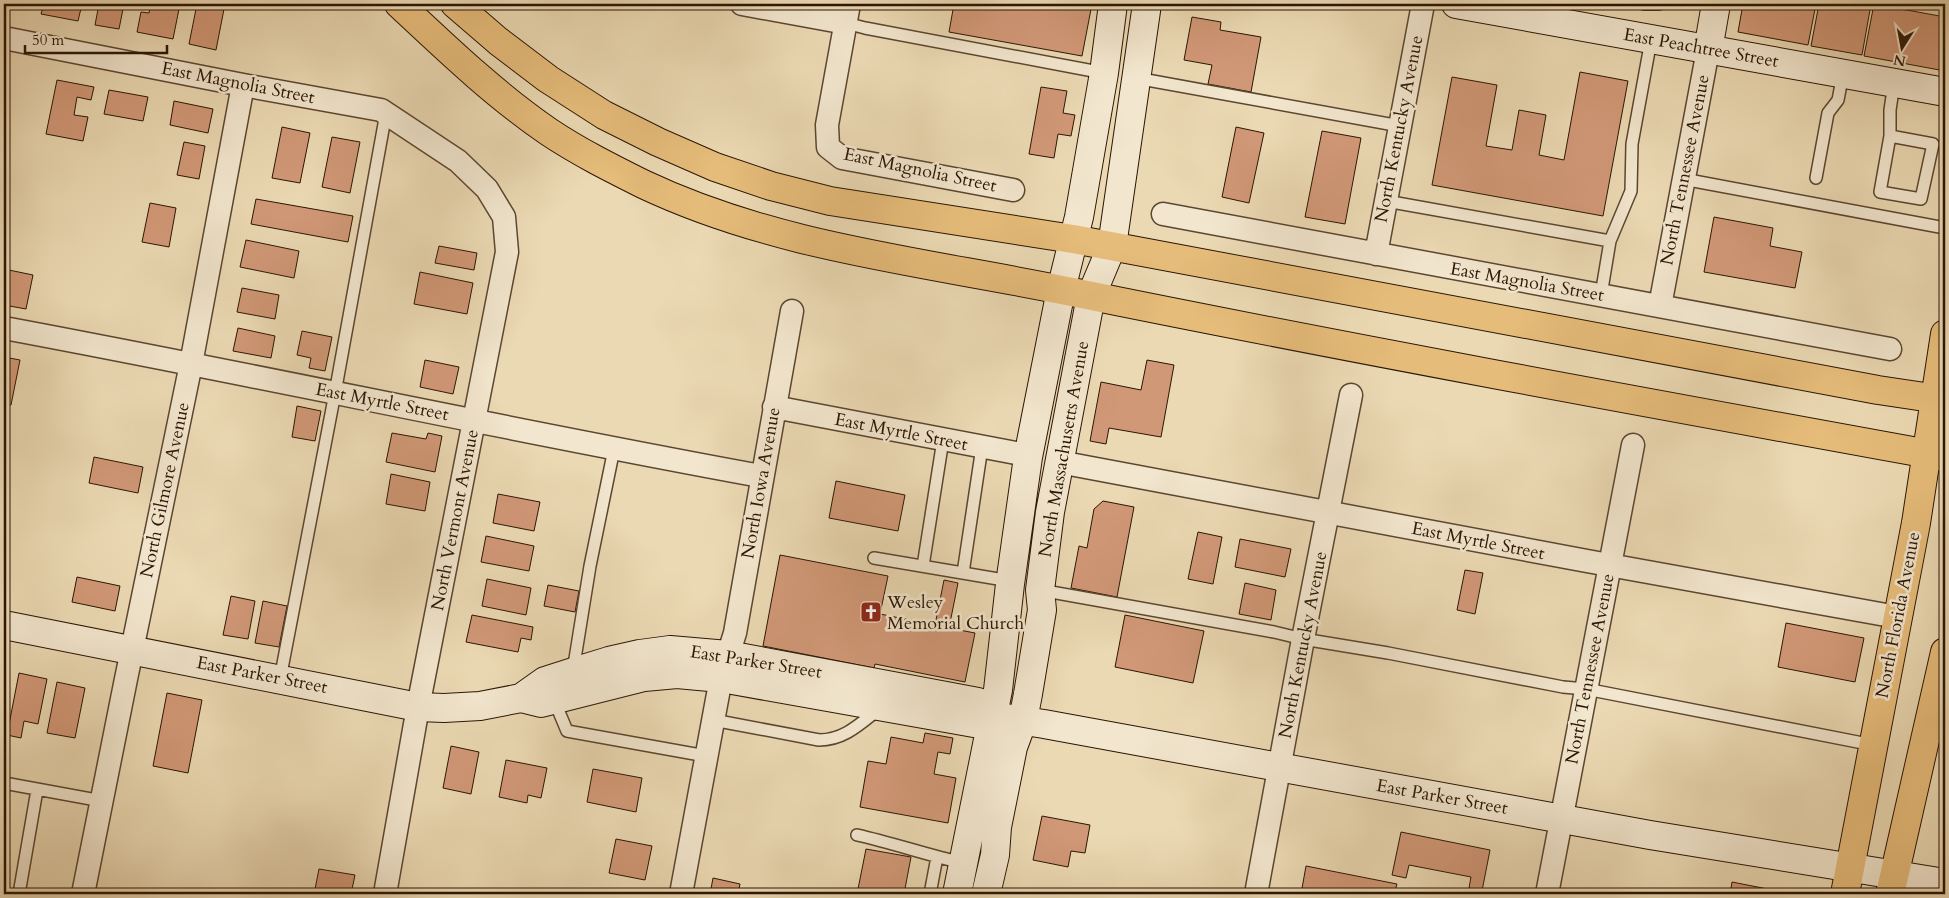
<svg xmlns="http://www.w3.org/2000/svg" width="1949" height="898" font-family="Cardo,serif">
	<style>
		.building { fill: #d19877; stroke: #2b1504 }
		.lines { fill: none; stroke-linecap: round; stroke-linejoin: round }
		.lane-casing { stroke: #5b4630; stroke-width: 14 }
		.street-casing { stroke: #5b4630; stroke-width: 25 }
		.secondary-casing { stroke: #2b1504; stroke-width: 30 }
		.primary-casing { stroke: #2b1504; stroke-width: 30 }
		.lane { stroke: #f2e6ce; stroke-width: 11 }
		.street { stroke: #f2e6ce; stroke-width: 22 }
		.secondary { stroke: #f2e6ce; stroke-width: 28 }
		.primary { stroke: #e6bc7a; stroke-width: 28 }
		.labels { text-anchor: middle; dominant-baseline: central; stroke-width: 5; stroke-linejoin: round; paint-order: stroke }
		.street-label { font-size: 18px; fill: #2b1504; stroke: #f2e6ce }
		.poi-label { font-size: 18px; fill: #2b1504; stroke: #f2e6ce; text-anchor: start }
	</style>
	<rect width="100%" height="100%" fill="#ebd9b3"/>
	<filter id="stains"><feTurbulence type="fractalNoise" baseFrequency=".004" numOctaves="4"/><feColorMatrix values="0 0 0 0 .2 0 0 0 0 .09 0 0 0 0 .02 0 0 0 .5 -.17"/></filter>
	<radialGradient id="worn" r=".72"><stop offset=".6" stop-color="#630" stop-opacity="0"/><stop offset="1" stop-color="#630" stop-opacity=".3"/></radialGradient>
	<path class="building" d="M44,4H82L78,21L41,14Z
		M99,4H124L119,29L95,25Z
		M151,4H180L173,39L137,32L141,12L149,13Z
		M197,4H225L216,50L189,44Z
		M954,4H1092L1082,56L949,32Z
		M1743,4H1816L1808,45L1738,32Z
		M1819,4H1871L1862,55L1811,46Z
		M1874,4L1945,17V71L1864,56Z
		M1192,17L1221,22L1220,30L1261,37L1251,92L1208,84L1212,65L1184,60Z
		M1580,72L1628,81L1603,216L1432,185L1452,77L1497,85L1486,146L1512,150L1519,110L1546,115L1539,155L1564,160Z
		M57,80L94,87L91,100L77,97L74,115L88,117L83,141L46,134Z
		M1041,87L1067,91L1063,113L1075,115L1071,136L1058,134L1054,158L1029,154Z
		M109,90L148,97L143,121L104,114Z
		M174,101L213,109L208,133L170,125Z
		M282,127L310,133L300,183L272,178Z
		M1236,127L1264,133L1249,203L1222,197Z
		M1322,131L1361,138L1345,224L1305,217Z
		M332,137L360,142L350,193L322,187Z
		M184,142L205,146L199,179L177,175Z
		M256,199L353,216L348,242L251,224Z
		M150,203L176,208L169,247L142,242Z
		M1714,217L1773,228L1770,246L1802,252L1795,288L1704,272Z
		M246,240L299,251L294,278L240,267Z
		M439,246L477,253L474,270L435,263Z
		M4,269L33,275L26,309L4,305Z
		M420,272L473,283L467,314L414,304Z
		M242,288L279,295L275,319L237,312Z
		M238,328L275,336L271,358L233,351Z
		M302,331L332,337L325,371L309,368L311,358L297,355Z
		M4,357L20,360L11,405L4,404Z
		M425,360L459,367L453,394L420,387Z
		M1147,360L1174,365L1161,437L1109,428L1106,444L1090,441L1101,382L1141,390Z
		M297,406L321,411L315,441L292,437Z
		M392,433L426,439L428,433L442,436L435,472L386,462Z
		M94,457L143,467L138,493L89,483Z
		M391,474L430,482L425,511L386,504Z
		M836,481L905,495L898,531L829,518Z
		M498,494L540,502L534,531L493,523Z
		M1103,501L1134,507L1117,597L1071,588L1079,546L1087,548L1094,509Z
		M1198,532L1222,537L1213,584L1188,579Z
		M486,536L534,546L529,571L481,562Z
		M1240,539L1291,549L1285,577L1235,567Z
		M780,555L888,576L880,614L935,625L944,580L958,583L949,628L975,633L965,682L875,664L874,668L763,646Z
		M1465,570L1483,573L1475,614L1457,610Z
		M77,577L120,586L115,611L72,602Z
		M487,579L531,588L526,615L482,606Z
		M1245,583L1276,590L1271,620L1239,614Z
		M548,585L579,591L575,612L544,606Z
		M231,596L255,601L248,639L223,635Z
		M263,601L287,606L279,647L255,643Z
		M472,615L533,627L531,640L521,638L518,652L466,642Z
		M1125,615L1204,631L1193,683L1115,667Z
		M1786,623L1864,638L1855,682L1778,667Z
		M19,673L47,679L38,724L24,721L21,738L7,735Z
		M57,682L85,688L75,738L47,733Z
		M167,693L202,700L188,773L153,766Z
		M925,733L953,738L950,754L938,752L934,774L956,778L948,823L860,807L868,761L886,764L891,737L923,743Z
		M451,746L479,752L471,794L443,788Z
		M506,760L547,768L541,798L528,795L527,803L499,797Z
		M593,769L642,778L636,812L587,802Z
		M1042,816L1090,825L1085,853L1071,851L1068,867L1033,860Z
		M1401,832L1490,850L1482,891L1469,888L1471,877L1409,865L1406,878L1392,875Z
		M616,839L652,846L645,880L609,873Z
		M866,849L911,857L904,894H857Z
		M1306,866L1397,884L1394,894H1301Z
		M319,869L355,875L351,894H314Z
		M713,878L740,884L738,894H710Z
		M1732,882L1793,894H1730Z"/>
	<g class="lines">
		<g class="lane-casing">
			<path id="lane" d="M1644,4H1659
				M846,23L865,28L1104,73
				M1136,78L1400,126
				M1890,136L1933,144L1921,199L1880,192L1890,136V110L1894,83
				M1816,178L1828,113L1838,100L1843,74
				M1683,179L1945,228
				M1386,201L1610,241
				M1601,295L1610,241L1631,191L1632,144L1651,40
				M874,558L1010,581
				M923,566L943,440
				M963,573L982,447
				M1040,590L1274,632L1303,639L1388,653L1563,687L1586,689L1873,745
				M573,671L590,566L614,449
				M280,679L335,393L386,113
				M554,700L567,731L706,756
				M713,720L819,740C844,740 860,724 879,709
				M4,783L102,801
				M857,835C893,843 927,855 963,863
				M19,894L37,790
				M930,894L937,857"/>
		</g>
		<g class="street-casing">
			<path id="street" d="M742,4L846,23
				M849,4L827,125L828,147L842,158L1013,190
				M4,38L243,85L381,110L458,161L487,189L504,217L507,252L418,707L385,894
				M1163,214L1890,349
				M1376,254L1423,4
				M1660,306L1708,50
				M4,328C257,375 508,430 761,476
				M774,407L1016,453L1028,457
				M1059,462L1587,561L1897,617
				M728,655L735,633L792,311
				M83,894L126,679L191,364L243,85
				M681,894L721,678
				M1256,894L1303,639L1351,395
				M1547,894L1633,445"/>
		</g>
		<g class="secondary-casing">
			<path id="secondary" d="M1456,4L1945,92
				M1708,50L1716,4
				M4,625L418,707L444,708L480,706L521,698L541,703L644,677L677,674L721,678L974,723L992,716L1044,724L1650,835L1945,883
				M521,698L545,681L573,672L609,661L640,654L670,650L728,655L978,702L992,716
				M957,894L998,690L1010,584L1028,457L1061,290L1079,217L1104,73L1113,4
				M986,894L995,855L997,827L1013,747L1023,720L1028,694L1042,610L1040,590L1050,512L1091,296L1112,246L1147,4"/>
		</g>
		<g class="primary-casing">
			<path id="primary" d="M399,4C447,49 495,95 549,132C579,152 611,168 643,184C778,248 927,262 1072,292C1362,351 1654,404 1945,457
				M455,4L498,41L548,79L604,115L658,142L715,167L771,186L830,201L1073,239L1878,390L1945,400
				M1845,894L1916,523L1945,334
				M1890,894L1945,652"/>
		</g>
		<use href="#lane" class="lane"/>
		<use href="#street" class="street"/>
		<use href="#secondary" class="secondary"/>
		<use href="#primary" class="primary"/>
	</g>
	<defs>
		<g id="church-square" transform="scale(1.125)"><rect x="-9" y="-9" width="18" height="18" rx="4" fill="#8f2418" stroke="#f2e6ce"/><path d="M-1.2-6h2.4v3.5h3.3v2.4h-3.3V6h-2.4V-.1h-3.3v-2.4h3.3Z" fill="#fff"/></g>
	</defs>
	<g fill-rule="evenodd">
		<use href="#church-square" x="871" y="612"/>
	</g>
	<g class="labels">
		<g class="street-label">
			<text transform="translate(1701 48) rotate(10)">East Peachtree Street</text>
			<text transform="translate(238 83) rotate(11)">East Magnolia Street</text>
			<text transform="translate(1399 129) rotate(-79)">North Kentucky Avenue</text>
			<text transform="translate(920 170) rotate(12)">East Magnolia Street</text>
			<text transform="translate(1685 170) rotate(-79)">North Tennessee Avenue</text>
			<text transform="translate(1527 282) rotate(10)">East Magnolia Street</text>
			<text transform="translate(382 402) rotate(11)">East Myrtle Street</text>
			<text transform="translate(901 432) rotate(11)">East Myrtle Street</text>
			<text transform="translate(1064 449) rotate(-80)">North Massachusetts Avenue</text>
			<text transform="translate(761 483) rotate(-80)">North Iowa Avenue</text>
			<text transform="translate(165 490) rotate(-78)">North Gilmore Avenue</text>
			<text transform="translate(455 520) rotate(-79)">North Vermont Avenue</text>
			<text transform="translate(1478 541) rotate(11)">East Myrtle Street</text>
			<text transform="translate(1898 615) rotate(-79)">North Florida Avenue</text>
			<text transform="translate(1303 645) rotate(-79)">North Kentucky Avenue</text>
			<text transform="translate(756 662) rotate(9)">East Parker Street</text>
			<text transform="translate(1590 669) rotate(-79)">North Tennessee Avenue</text>
			<text transform="translate(262 675) rotate(11)">East Parker Street</text>
			<text transform="translate(1442 797) rotate(10)">East Parker Street</text>
		</g>
		<g class="poi-label">
			<text x="887" y="602">Wesley<tspan x="887" dy="21">Memorial Church</tspan></text>
		</g>
	</g>
	<rect width="1949" height="898" fill="none" stroke="#ebd9b3" stroke-width="20"/>
	<rect x="5" y="5" width="1939" height="888" fill="none" stroke="#2b1504" stroke-width="2.5"/>
	<rect x="10" y="10" width="1929" height="878" fill="none" stroke="#2b1504"/>
	<g transform="translate(1902 48) rotate(191)" stroke="#f2e6ce" stroke-width="4" paint-order="stroke">
	<path d="M0-4L9 19L0 12L-9 19Z" fill="#2b1504"/>
	<text y="-8" font-size="14" font-weight="bold" text-anchor="middle" fill="#2b1504">N</text>
	</g>
	<path d="M25 45v8h142v-8" fill="none" stroke="#2b1504" stroke-width="2.5"/>
	<text x="32" y="45" font-size="15" fill="#2b1504" stroke="#f2e6ce" stroke-width="4" paint-order="stroke">50 m</text>
	<rect width="100%" height="100%" filter="url(#stains)"/>
	<rect width="100%" height="100%" fill="url(#worn)"/>
</svg>
